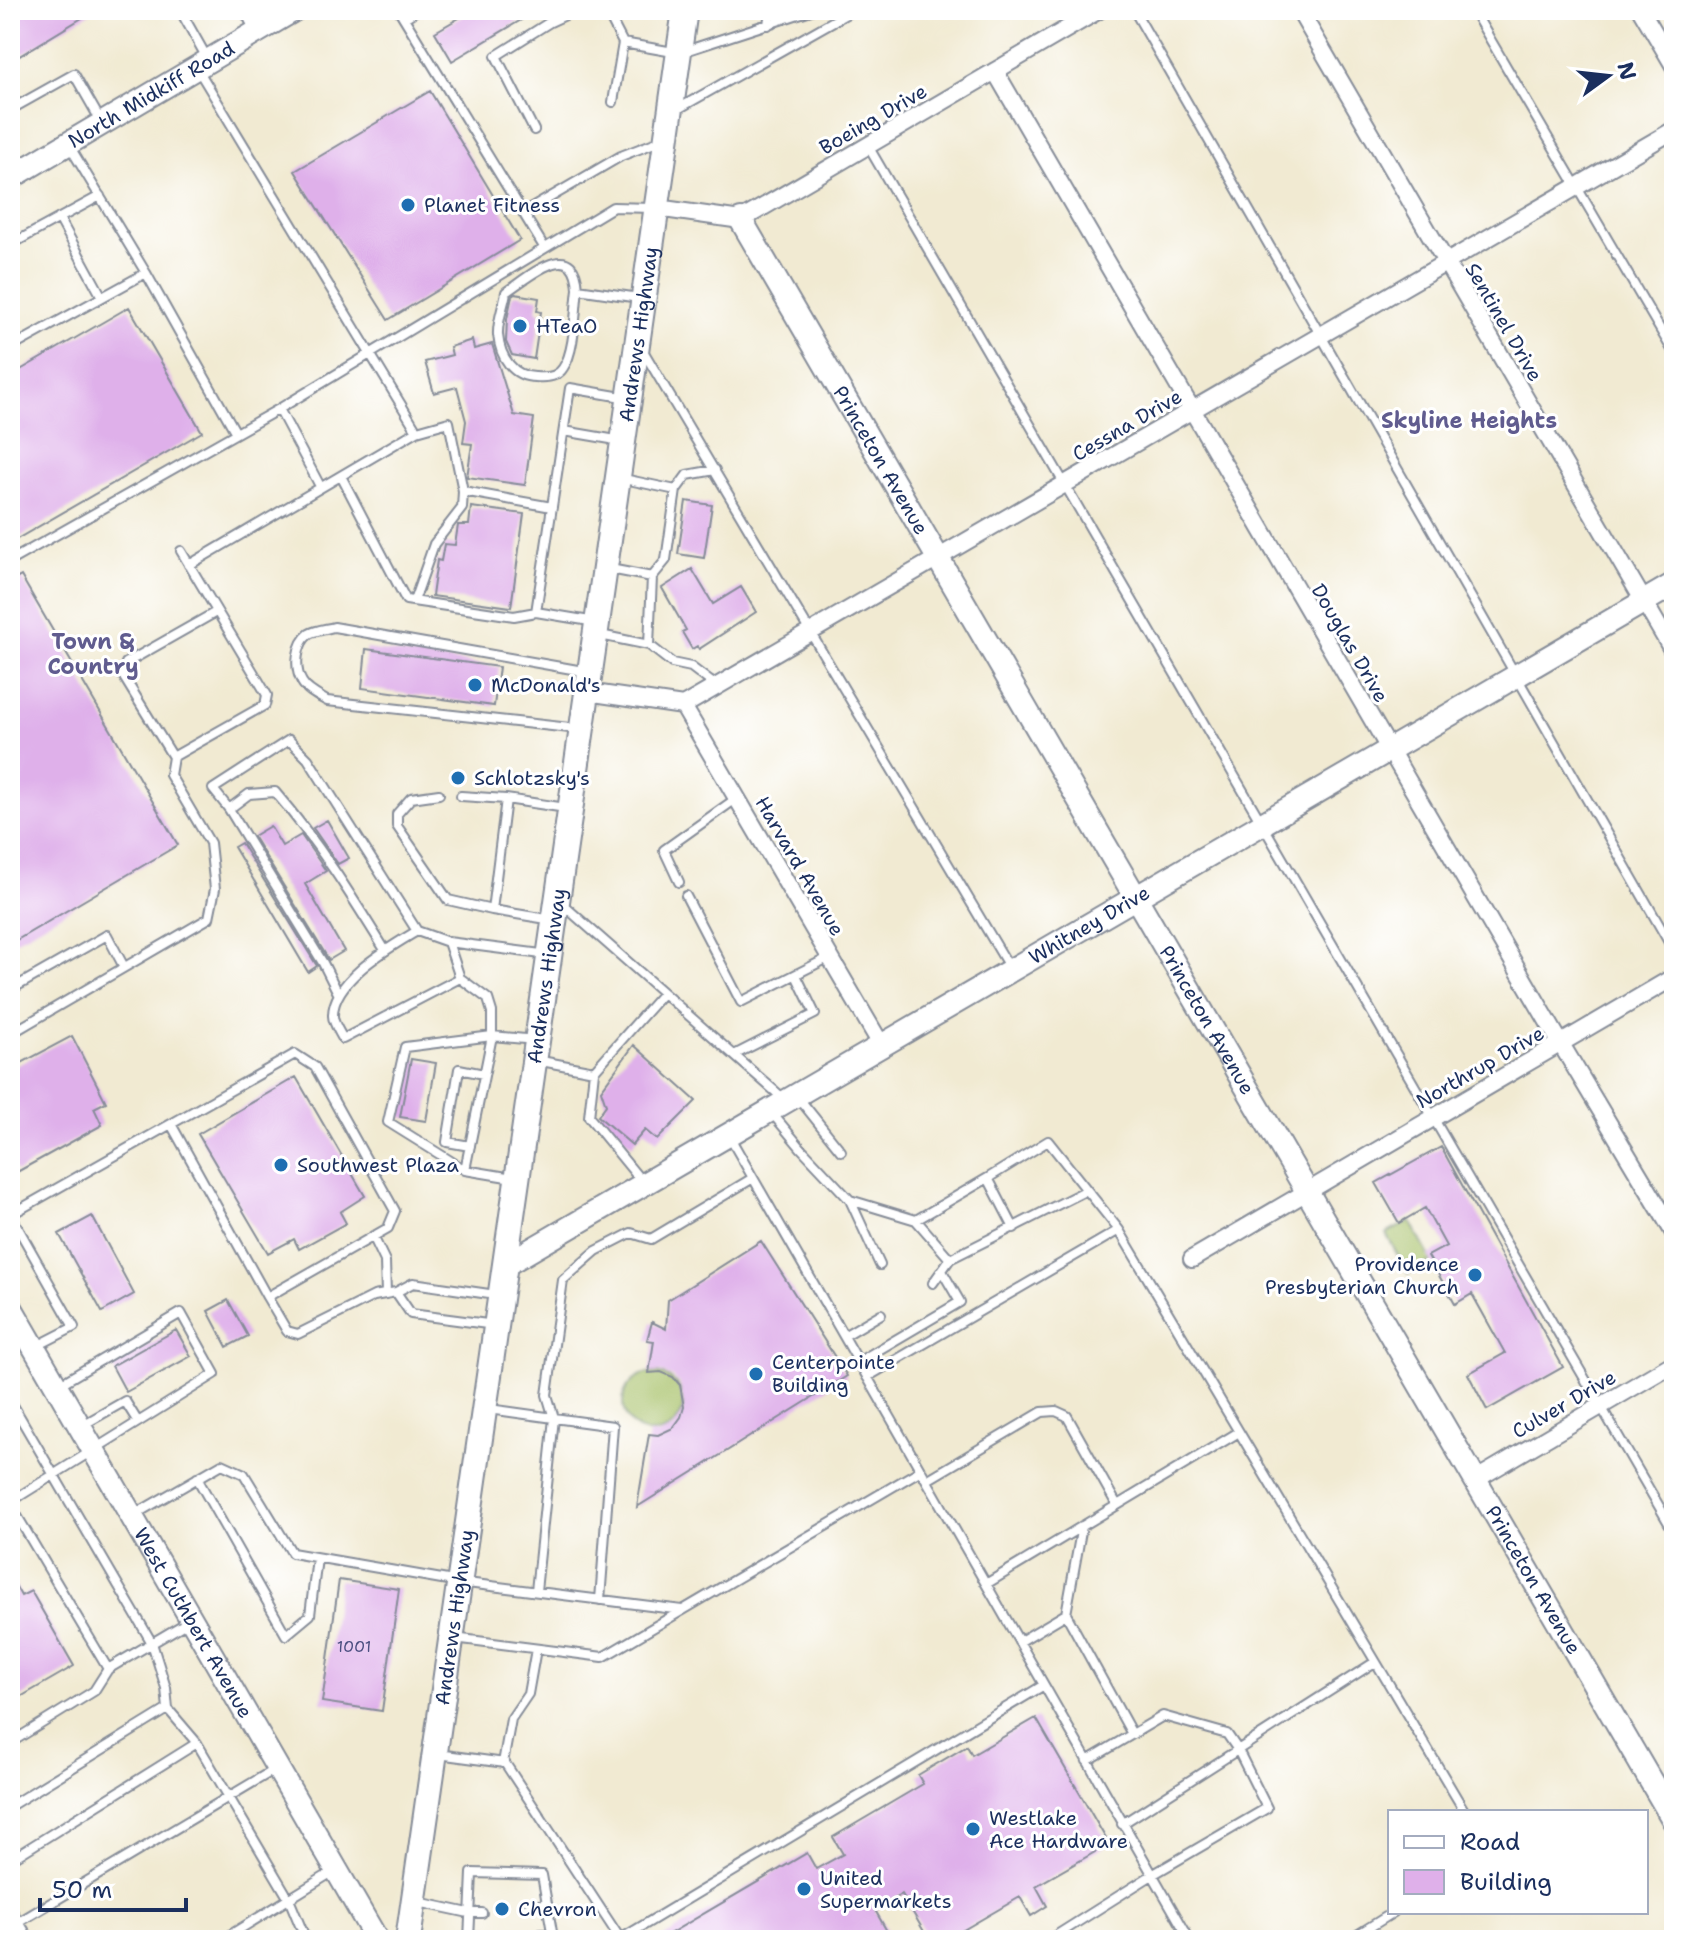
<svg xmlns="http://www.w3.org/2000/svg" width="1684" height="1950" font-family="'Shantell Sans',sans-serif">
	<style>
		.green { fill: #a5bf65; stroke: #607762; stroke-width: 2 }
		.building { fill: #dfb0ea }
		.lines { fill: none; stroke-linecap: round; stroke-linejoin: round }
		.lane-casing { stroke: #868c98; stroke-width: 12 }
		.street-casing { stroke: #868c98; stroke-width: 20 }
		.secondary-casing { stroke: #868c98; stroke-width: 26 }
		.primary-casing { stroke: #868c98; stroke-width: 28 }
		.lane { stroke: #fff; stroke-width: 8 }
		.street { stroke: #fff; stroke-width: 16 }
		.secondary { stroke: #fff; stroke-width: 22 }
		.primary { stroke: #fff; stroke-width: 24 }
		.poi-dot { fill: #1f6fb2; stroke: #fff; stroke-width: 3 }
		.labels { text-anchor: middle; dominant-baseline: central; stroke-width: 6; stroke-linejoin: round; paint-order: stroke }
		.number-label { font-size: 16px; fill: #4c4f81 }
		.street-label { font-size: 20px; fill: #1b2f5e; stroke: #fff }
		.poi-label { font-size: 20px; fill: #1b2f5e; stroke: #fff; text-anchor: start }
		.neighbourhood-label { font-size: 22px; font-weight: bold; fill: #605c8f; stroke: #fff }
	</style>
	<rect width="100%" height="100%" fill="#fff"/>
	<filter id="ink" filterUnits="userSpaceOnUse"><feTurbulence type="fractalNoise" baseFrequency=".0125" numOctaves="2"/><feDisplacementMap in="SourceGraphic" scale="16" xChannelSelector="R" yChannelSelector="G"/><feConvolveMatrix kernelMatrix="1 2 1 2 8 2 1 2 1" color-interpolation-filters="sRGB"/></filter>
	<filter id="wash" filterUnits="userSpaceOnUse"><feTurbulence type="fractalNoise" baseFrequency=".006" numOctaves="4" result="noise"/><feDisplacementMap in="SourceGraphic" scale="32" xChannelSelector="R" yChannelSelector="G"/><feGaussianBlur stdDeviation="1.8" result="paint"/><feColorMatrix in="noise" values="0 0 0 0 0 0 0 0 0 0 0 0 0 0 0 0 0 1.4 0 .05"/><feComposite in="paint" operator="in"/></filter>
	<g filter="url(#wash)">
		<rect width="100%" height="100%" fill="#f1ead2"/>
		<path class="green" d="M1410,1221L1432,1261L1408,1274L1386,1234Z
			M623 1403a30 30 0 1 1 60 0a30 30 0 1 1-60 0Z"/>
		<g id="blocks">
			<path class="building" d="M10,10H95L16,58L10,48Z
				M473,10H538L452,61L435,32Z
				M430,91L520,240L388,320L295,171Z
				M515,294L539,298L537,311L541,312L534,359L512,355L506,342L507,319L512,296Z
				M129,307L202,432L10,543V376Z
				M472,340L474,349L492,344L514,415L534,418L525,485L467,477L472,444L463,443L466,421L457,387L434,393L425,362L452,355L450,347Z
				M686,501L712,505L704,558L678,554Z
				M471,507L524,514L511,607L432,596L437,560L441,561L444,544L455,545L458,525H469Z
				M692,569L713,604L741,587L756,612L699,649L697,646L692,649L682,632L686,630L662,588Z
				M21,576L178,845L10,944V582Z
				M366,649L499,667L494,706L362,688Z
				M327,820L349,858L338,864L313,828Z
				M270,826L282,846L301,835L326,871L305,884L344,951L329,960L253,836Z
				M241,843L317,966L308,972L234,847Z
				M72,1036L106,1102L94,1108L102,1125L17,1172L10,1158V1069Z
				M634,1045L696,1101L657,1140L645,1130L632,1145L598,1116L606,1105L601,1090Z
				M411,1059L436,1063L426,1121L400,1117Z
				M296,1077L365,1196L340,1212L346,1223L299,1249L294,1239L268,1253L198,1134Z
				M1441,1147L1563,1367L1487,1410L1468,1374L1505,1353L1472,1294L1455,1304L1428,1256L1446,1246L1425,1208L1399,1223L1376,1183Z
				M92,1216L134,1294L102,1312L59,1234Z
				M761,1241L847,1376L637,1507L649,1434L658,1435L673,1428L681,1417L684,1407L680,1385L673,1377L661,1372L649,1373L654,1341L647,1340L652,1322L666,1329L668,1300Z
				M228,1300L248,1336L227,1347L208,1311Z
				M176,1330L191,1356L126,1392L112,1366Z
				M10,1576L21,1596L31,1591L74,1666L10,1703Z
				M339,1580L399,1589L382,1711L322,1702Z
				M1036,1718L1109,1844L1036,1886L1047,1906L1031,1916L1020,1897L946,1940H929L902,1894L875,1910L892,1940H659L807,1853L816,1869L843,1854L833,1837L923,1784L918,1775L967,1746L972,1755Z"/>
		</g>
	</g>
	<g filter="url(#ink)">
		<use href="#blocks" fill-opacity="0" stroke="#868c98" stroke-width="2"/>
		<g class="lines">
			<g class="lane-casing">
				<path id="lane" d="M180,10L207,58
					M244,10L255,31
					M399,10L544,247
					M601,10L607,12L623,43
					M1134,10L1674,951
					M1473,10L1674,353
					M404,18L417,10
					M768,25L770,10
					M10,99L15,107L74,74L102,123
					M613,102L623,43L679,53L811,10
					M676,110L853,10
					M534,130L496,56L550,22L576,10
					M868,146L1674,1532
					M70,147L146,273
					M525,212L621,156L662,140
					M59,218L102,297
					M10,245L100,196
					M578,289C575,235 530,276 506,292C504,305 497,322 498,335C500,357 513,377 535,377C545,378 557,378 563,368C575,352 575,310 578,289L639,298
					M10,348L146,273L236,433
					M642,349L1011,970
					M279,409L320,486
					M417,431L449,422L463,491L552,507
					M564,431L622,441
					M341,476L406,600L514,616L536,612
					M619,478L676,490L666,560L652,577L649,645
					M676,490L687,475L715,470
					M10,561L279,409L613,207L652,208
					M189,565L417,431L197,68
					M610,569L652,577
					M414,601L434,544L462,508L463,491
					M596,622L536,612L570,388L628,398
					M600,635L649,645L672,663L691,667L716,686
					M579,729L327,701C318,696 307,691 302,682C294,668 296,644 309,634C316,630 327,629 334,627L589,672
					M173,757L265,705L267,695L181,551
					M439,794L411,798L397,814V826L448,900L492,910
					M461,796L506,799
					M229,809L213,789L289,740L308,759L417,931L448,942L549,955
					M679,882L664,850L737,798
					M686,896L741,1002L830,957
					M561,903L785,1100
					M553,920L492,910L506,799L566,808
					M417,931C389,948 332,980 333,1016C333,1023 340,1033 343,1039L460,978
					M448,942L460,978L488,999L492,1012V1036L536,1040
					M10,990L107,935L124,967
					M338,993L323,963L229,809L249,794L275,792C318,842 351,895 385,950
					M10,1034L209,918L215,889L210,843L170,775L173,757L122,674L126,663L216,612
					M734,1055L815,1014L796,975
					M536,1060L594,1071L663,993
					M594,1071L589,1117L643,1183
					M797,1096L841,1151
					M771,1112L801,1148L850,1200L916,1220L950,1259L1087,1190L1119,1230
					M470,1146L447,1142L459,1069L484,1074
					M465,1170L388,1122L405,1047L492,1036L465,1170L513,1178
					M988,1178L1048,1141L1087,1190
					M850,1200L880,1265
					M10,1214L74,1327L37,1346
					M10,1215L295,1054L315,1067L395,1211L388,1228L267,1297L171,1124
					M916,1220L988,1178L1014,1228
					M373,1236L385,1261L386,1294
					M933,1283L950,1259
					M267,1297L287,1331L298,1334L374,1296L396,1292
					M495,1325L411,1314L396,1292L413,1283L496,1295
					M844,1336L881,1314
					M858,1362L960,1302L942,1271
					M867,1377L1119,1230L1465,1812
					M10,1400L152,1643L166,1688L168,1709L10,1806
					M489,1409L554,1418L547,1395L563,1280L596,1251L631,1233L651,1239L753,1178
					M81,1426L125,1401L138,1422
					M197,1478L286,1635L310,1615L317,1558
					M927,1480L1042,1412L1056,1411L1067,1416L1117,1505
					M10,1502L215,1374L181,1313L57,1386
					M10,1504L108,1669L94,1691L10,1743
					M132,1516L222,1464L244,1474L292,1553L459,1582L682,1610
					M986,1584L1239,1432
					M536,1591L554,1418L613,1426L600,1600
					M1066,1614L1132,1734
					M454,1638L603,1657L921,1470
					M1019,1642L1066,1614L1082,1526
					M108,1669L191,1620
					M1044,1685L1190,1940
					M168,1709L197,1743
					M438,1754L505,1763L621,1940
					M503,1763L511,1719L528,1694L536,1649
					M1122,1824L1375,1662
					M10,1860L197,1743L289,1899L306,1940
					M418,1902L469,1913H482
					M10,1908L19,1922
					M524,1908L547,1903
					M30,1940L19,1922L277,1768
					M222,1940L334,1871
					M293,1940L304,1934
					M469,1940L472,1873L542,1875L552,1932L513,1940
					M619,1940L1044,1685L729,1136
					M1049,1940L1152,1875L1267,1808L1238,1750L1227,1734L1163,1716L1087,1761
					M1349,1940L1394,1912"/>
			</g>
			<g class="street-casing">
				<path id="street" d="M1299,10L1674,653
					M1641,10L1674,66
					M995,71L1561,1044L1674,1233
					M657,208L741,220L1099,10
					M587,692L683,706L1674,130
					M683,706L882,1046
					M1192,1259L1674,977
					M1475,1480L1674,1363"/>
			</g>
			<g class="secondary-casing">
				<g id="secondary">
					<path id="s1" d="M10,178L294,10"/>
					<path id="s2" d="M741,220L1674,1821"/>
					<path id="s3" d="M505,1265L1674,584"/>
					<path id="s4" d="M10,1306L377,1940"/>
				</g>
			</g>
			<g class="primary-casing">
				<g id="primary">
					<path id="s5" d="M408,1940L685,10"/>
				</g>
			</g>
			<use href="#lane" class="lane"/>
			<use href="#street" class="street"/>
			<use href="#secondary" class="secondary"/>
			<use href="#primary" class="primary"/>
		</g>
	</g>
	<g class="poi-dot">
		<circle cx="408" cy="205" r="8"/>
		<circle cx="520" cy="326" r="8"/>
		<circle cx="475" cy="685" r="8"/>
		<circle cx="458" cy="778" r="8"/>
		<circle cx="281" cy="1165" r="8"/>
		<circle cx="1475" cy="1275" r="8"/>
		<circle cx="756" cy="1374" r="8"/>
		<circle cx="973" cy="1829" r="8"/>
		<circle cx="804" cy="1889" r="8"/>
		<circle cx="502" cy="1909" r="8"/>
	</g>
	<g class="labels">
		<g class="number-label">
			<text x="354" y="1646">1001</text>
		</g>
		<g class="street-label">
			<text stroke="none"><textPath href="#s1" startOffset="164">North Midkiff Road</textPath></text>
			<text transform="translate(873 119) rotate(-30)">Boeing Drive</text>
			<text transform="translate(1504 322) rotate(60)">Sentinel Drive</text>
			<text stroke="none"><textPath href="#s5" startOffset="1622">Andrews Highway</textPath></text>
			<text transform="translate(1127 425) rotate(-30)">Cessna Drive</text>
			<text stroke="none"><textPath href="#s2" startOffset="278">Princeton Avenue</textPath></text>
			<text transform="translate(1350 643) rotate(60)">Douglas Drive</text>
			<text transform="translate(800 866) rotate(60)">Harvard Avenue</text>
			<text stroke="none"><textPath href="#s3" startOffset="676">Whitney Drive</textPath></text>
			<text stroke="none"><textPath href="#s5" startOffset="974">Andrews Highway</textPath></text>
			<text stroke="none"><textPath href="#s2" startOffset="926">Princeton Avenue</textPath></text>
			<text transform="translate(1480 1067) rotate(-30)">Northrup Drive</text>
			<text transform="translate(1564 1404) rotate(-30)">Culver Drive</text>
			<text stroke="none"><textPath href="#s2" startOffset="1574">Princeton Avenue</textPath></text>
			<text stroke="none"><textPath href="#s5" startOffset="326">Andrews Highway</textPath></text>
			<text stroke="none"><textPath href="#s4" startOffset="366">West Cuthbert Avenue</textPath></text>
		</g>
		<g class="poi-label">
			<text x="424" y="205">Planet Fitness</text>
			<text x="536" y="326">HTeaO</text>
			<text x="491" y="685">McDonald's</text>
			<text x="474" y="778">Schlotzsky's</text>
			<text x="297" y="1165">Southwest Plaza</text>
			<text x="1459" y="1264" text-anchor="end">Providence<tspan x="1459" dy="23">Presbyterian Church</tspan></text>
			<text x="772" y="1362">Centerpointe<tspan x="772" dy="23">Building</tspan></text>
			<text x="989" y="1818">Westlake<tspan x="989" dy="23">Ace Hardware</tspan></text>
			<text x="820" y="1878">United<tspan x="820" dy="23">Supermarkets</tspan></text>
			<text x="518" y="1909">Chevron</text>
		</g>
		<g class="neighbourhood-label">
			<text x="1469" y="420">Skyline Heights</text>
			<text x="93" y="641">Town &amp;<tspan x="93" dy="25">Country</tspan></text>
		</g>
	</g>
	<rect width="1684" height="1950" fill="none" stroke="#fff" stroke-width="40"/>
	<rect x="1388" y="1810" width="260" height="104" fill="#ffffff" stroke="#a4acbf" stroke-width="2"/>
	<rect x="1404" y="1836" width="40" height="12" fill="#ffffff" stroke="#a4acbf" stroke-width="2"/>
	<text x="1460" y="1850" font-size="24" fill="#1b2f5e">Road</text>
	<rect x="1404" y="1870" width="40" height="24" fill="#dfb0ea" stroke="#a4acbf" stroke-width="2"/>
	<text x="1460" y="1890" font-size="24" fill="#1b2f5e">Building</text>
	<g transform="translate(1608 76) rotate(75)" stroke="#ffffff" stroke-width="6" paint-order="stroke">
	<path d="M0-6L14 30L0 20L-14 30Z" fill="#1b2f5e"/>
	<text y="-12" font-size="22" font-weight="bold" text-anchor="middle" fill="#1b2f5e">N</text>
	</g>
	<path d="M40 1898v12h146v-12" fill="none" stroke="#1b2f5e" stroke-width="4"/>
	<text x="52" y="1898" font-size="24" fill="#1b2f5e" stroke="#ffffff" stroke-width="6" paint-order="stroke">50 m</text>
</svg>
